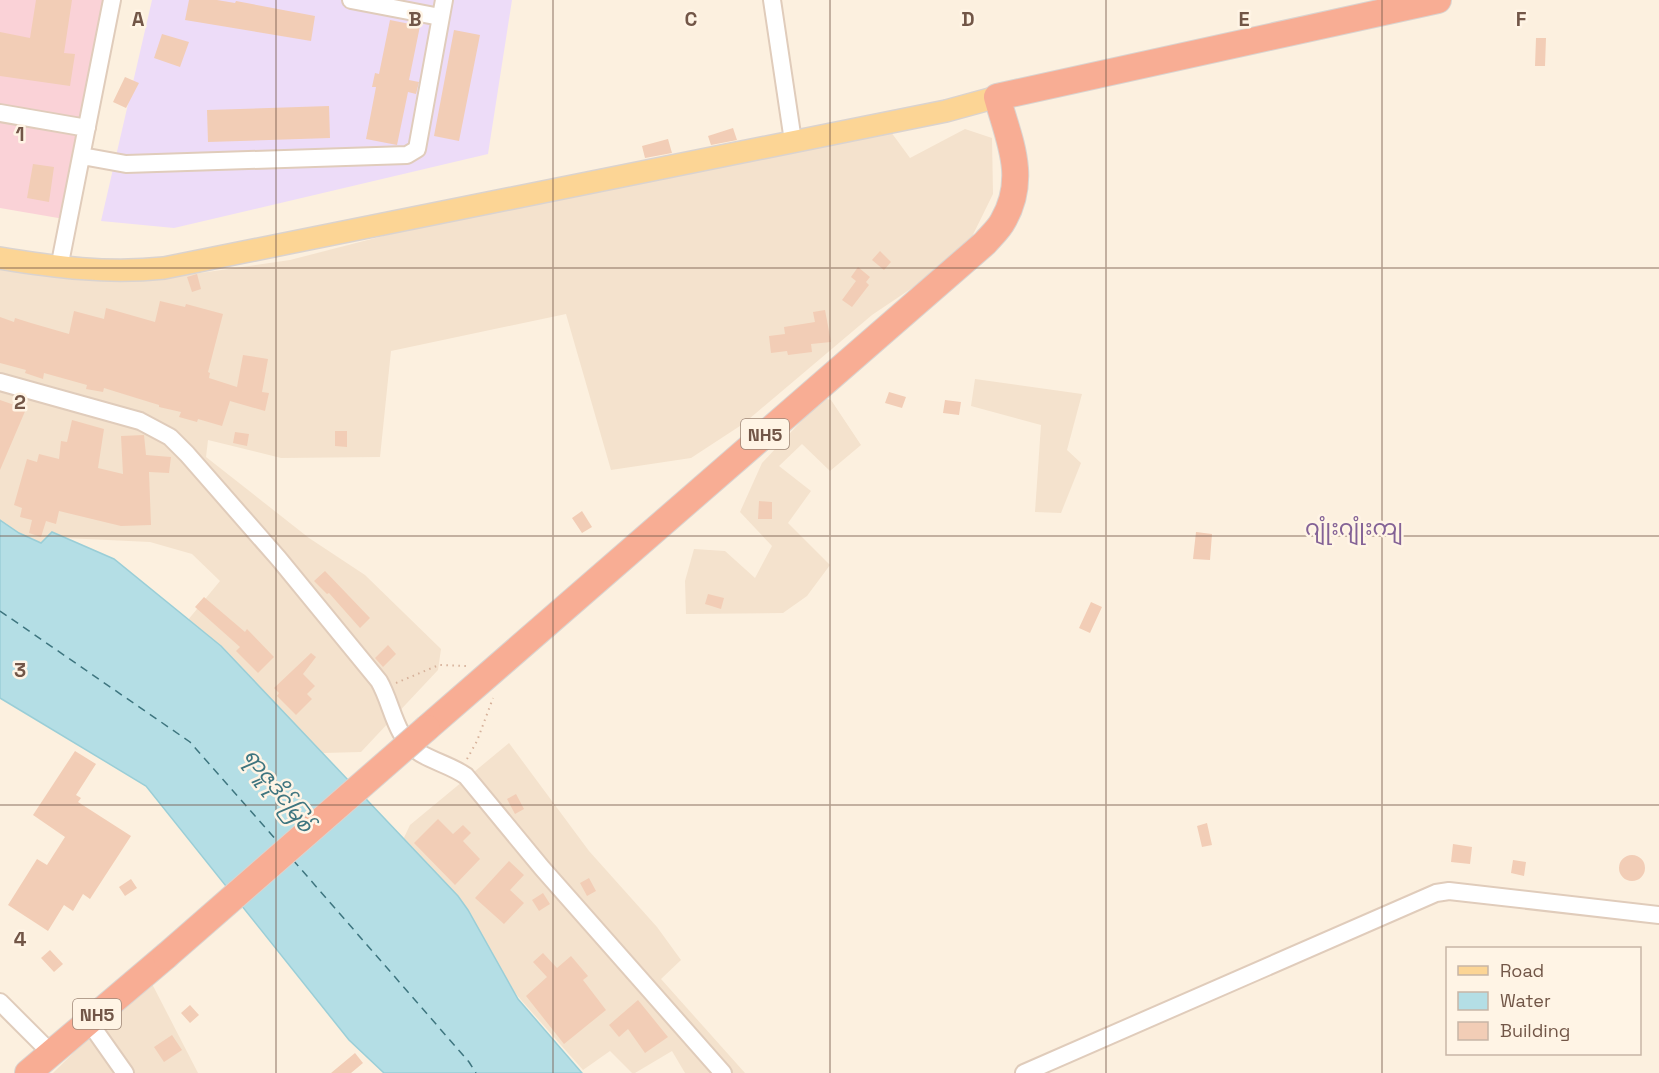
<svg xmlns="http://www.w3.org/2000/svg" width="1659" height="1073" font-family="'Space Grotesk','Noto Sans Myanmar',sans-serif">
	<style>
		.residential { fill: #f4e2cd }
		.education { fill: #eddcf8 }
		.medical { fill: #fad2d7 }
		.water { fill: #b4dee5; stroke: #9aced7; stroke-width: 1.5 }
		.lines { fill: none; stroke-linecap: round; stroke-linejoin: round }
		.ferry { stroke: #3e757f; stroke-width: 1.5; stroke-dasharray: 8 6; stroke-linecap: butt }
		.building { fill: #f2cdb6 }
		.minor-casing { stroke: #e0ccbb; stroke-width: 20 }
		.major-casing { stroke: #dad3cf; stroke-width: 24 }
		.highway-casing { stroke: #dad3cf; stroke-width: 28 }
		.path { stroke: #d6b19a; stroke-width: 2; stroke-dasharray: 1.5 4.5; stroke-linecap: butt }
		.minor { stroke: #fff; stroke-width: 16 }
		.major { stroke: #fcd595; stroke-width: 21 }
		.highway { stroke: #f8ad94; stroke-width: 26 }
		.highway-bridge-casing { stroke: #dad3cf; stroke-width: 28; stroke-linecap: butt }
		.highway-bridge { stroke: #f8ad94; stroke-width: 26 }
		.grid { fill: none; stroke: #725647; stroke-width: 1.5; stroke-opacity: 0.55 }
		.labels { text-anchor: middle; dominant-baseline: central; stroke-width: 5; stroke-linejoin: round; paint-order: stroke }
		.shield { fill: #fff4e5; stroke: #9c8576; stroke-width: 1.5 }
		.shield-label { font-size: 18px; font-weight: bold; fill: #725647 }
		.water-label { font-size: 21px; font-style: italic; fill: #3e757f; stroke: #fff4e5 }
		.quarter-label { font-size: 22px; fill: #846296; stroke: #fff4e5 }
		.grid-label { font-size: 20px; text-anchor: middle; font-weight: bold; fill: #725647; stroke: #fff4e5; stroke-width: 5; stroke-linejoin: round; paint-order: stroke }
	</style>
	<rect width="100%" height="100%" fill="#fcf0df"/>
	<path class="residential" d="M965,129L992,138L993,194L964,253L872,315L743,424L691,458L611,470L566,314L391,351L380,457L281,458L208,440L206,457L309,538L365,575L441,649L438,670L361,752L323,753L183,626L220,581L192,554L150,542L65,538L28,551L0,526V267L48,276L152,280L290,260L488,209L891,132L910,158Z
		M975,379L1082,394L1067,450L1081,463L1061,513L1035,512L1041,425L971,406Z
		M823,398L831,400L861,445L830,471L802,444L779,466L811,491L788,523L830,565L807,596L783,613L686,614L685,581L694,549L725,551L755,578L772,546L740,512L762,463Z
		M509,743L589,851L657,927L681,960L661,979L745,1073H685L672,1051L635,1073H632L610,1051L583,1070L492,967L401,844L410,825Z
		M149,978L198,1073H53Z"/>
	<path class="education" d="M152,0H512L488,154L174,228L101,221Z"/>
	<path class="medical" d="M0,0H104L64,219L0,208Z"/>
	<path class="water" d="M0,520L19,533L41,543L52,532L114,559L221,646L458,896L468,910L518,999L582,1073H384L349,1040L146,786L0,698Z"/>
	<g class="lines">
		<path class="ferry" d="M0,611L190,742L278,842
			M293,860L469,1062L476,1073"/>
	</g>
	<path class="building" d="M36,0H72L64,53L75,54L70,86L0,76V32L30,38Z
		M189,0H217L235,3L236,1L315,16L311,41L185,20Z
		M390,20L420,26L409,80L419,82L416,94L408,92L397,145L366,139L376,87H372L375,73L379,74Z
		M454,30L480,35L459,141L434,136Z
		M162,34L189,42L180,67L154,58Z
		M1536,38H1546L1545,66H1535Z
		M125,77L139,83L126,108L113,102Z
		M329,106L330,138L208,142L207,110Z
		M733,128L737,140L711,145L708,136Z
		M668,139L672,153L645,158L642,146Z
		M33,164L54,167L49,202L27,198Z
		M880,251L891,262L884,270L872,260Z
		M858,267L870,277L866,282L869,285L852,307L842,300L856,281L851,277Z
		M197,274L201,289L192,292L187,277Z
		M160,301L185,307L186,304L223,314L208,372L210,373L209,378L237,387L243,355L268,359L262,392L269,393L265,411L230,401L222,426L198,419L197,422L179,417L181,412L159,407V405L133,397L104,388L103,392L86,389L87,385L44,373L43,379L25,373L26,370L0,363V317L14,322L15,318L31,323L69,334L74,311L104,319L106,308L155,322Z
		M825,310L831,342L811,344L812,352L788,355L787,351L771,353L769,336L785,334L784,327L815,322L813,312Z
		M889,392L906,397L902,408L885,403Z
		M0,400L26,409L0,470Z
		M945,400L961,402L959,415L943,413Z
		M72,420L104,429L98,468L123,474L121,436L144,435L146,455L171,457L169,473L149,472L151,525L121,526L59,511L56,524L46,521L41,537L29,533L32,520L20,517L22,508L14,505L27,459L37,462L39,454L59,459L61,441L67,442Z
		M335,431H347V447L335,446Z
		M235,432L249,434L247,446L233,443Z
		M759,501L772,502V519H758Z
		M582,511L592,527L582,533L572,518Z
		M1196,532L1212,534L1210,560L1193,559Z
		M325,571L370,618L360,628L329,593L327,594L314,581Z
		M708,594L724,598L721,609L705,604Z
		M204,597L245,632L247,629L274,657L258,673L236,651L240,647L195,607Z
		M1091,602L1102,607L1090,633L1079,628Z
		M388,645L396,654L383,667L375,658Z
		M311,653L316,657L303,674L315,686L307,694L312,699L296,715L277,696L279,693L274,688Z
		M75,751L96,764L76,795L81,798L78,802L131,836L90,899L83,894L73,911L64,905L48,931L8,905L37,859L47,865L65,837L33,815Z
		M516,794L524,809L515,814L507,799Z
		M438,819L453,834L463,825L471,833L463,841L480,859L455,885L414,843Z
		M1207,823L1212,845L1202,847L1197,826Z
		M1453,844L1472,847L1470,864L1451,862Z
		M1619 868a13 13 0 1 1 26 0a13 13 0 1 1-26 0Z
		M1513,860L1526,862L1524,876L1511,873Z
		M509,861L524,875L510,890L524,903L504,924L475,898Z
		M589,878L596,891L587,896L580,883Z
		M131,879L137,888L125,896L119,887Z
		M543,893L550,904L539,911L532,900Z
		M50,950L63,964L54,972L41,958Z
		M543,953L557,968L571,956L588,976L583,980L606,1010L564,1044L526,996L547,977L533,962Z
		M638,1000L668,1037L645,1053L628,1029L619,1037L609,1025Z
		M190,1005L199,1015L190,1023L181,1013Z
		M172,1035L182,1050L164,1062L154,1047Z
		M355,1053L363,1063L351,1073H331Z"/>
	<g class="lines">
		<g class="minor-casing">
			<path id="minor" d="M351,0L440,17
				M772,0L793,141
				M0,113L87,128
				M82,156L126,164L407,155L417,149L444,0
				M59,268L112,0
				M0,382L140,421L170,437L187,454L279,559L379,681C393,705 394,737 420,753C435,762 452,766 466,776L542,868L723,1073
				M0,1002L51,1053
				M89,1022L125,1073
				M1024,1073L1436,893L1449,891L1659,915"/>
		</g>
		<g class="major-casing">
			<path id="major" d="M0,258C55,267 108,274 164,268L946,111L997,97"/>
		</g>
		<g class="highway-casing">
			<path id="highway" d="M427,728L985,243C991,236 999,229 1003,221C1028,178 1009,140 997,97L1438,0
				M28,1073L166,956"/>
		</g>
		<path class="path" d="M396,683L439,665L467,666
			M467,759L477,741L493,698"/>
		<use href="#minor" class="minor"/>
		<use href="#major" class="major"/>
		<use href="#highway" class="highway"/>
		<g class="highway-bridge-casing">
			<path id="highway-bridge" d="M166,956L427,728"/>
		</g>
		<use href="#highway-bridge" class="highway-bridge"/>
	</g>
	<path class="grid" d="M276,0V1073M553,0V1073M830,0V1073M1106,0V1073M1382,0V1073M0,268H1659M0,536H1659M0,805H1659"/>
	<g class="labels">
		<g class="shield">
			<rect x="741" y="419" width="48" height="30" rx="4.5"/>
			<rect x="73" y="999" width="48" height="30" rx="4.5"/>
		</g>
		<g class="shield-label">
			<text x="765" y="434">NH5</text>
			<text x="97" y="1014">NH5</text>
		</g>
		<g class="water-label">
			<text transform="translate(279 790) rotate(53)">ရာဇူဒိုင်မြစ်</text>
		</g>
		<g class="quarter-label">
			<text x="1354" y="527">ဂျုံးဂျုံးကျ</text>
		</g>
	</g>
	<g class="grid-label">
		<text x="138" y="26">A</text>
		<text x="415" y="26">B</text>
		<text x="691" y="26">C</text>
		<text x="968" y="26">D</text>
		<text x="1244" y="26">E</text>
		<text x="1521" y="26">F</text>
		<text x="20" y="141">1</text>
		<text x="20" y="409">2</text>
		<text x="20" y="677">3</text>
		<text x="20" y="946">4</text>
	</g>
	<rect x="1446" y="947" width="195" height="108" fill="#fff4e5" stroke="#c7b5a6" stroke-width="1.5"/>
	<rect x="1458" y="966" width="30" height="9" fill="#fcd595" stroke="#c7b5a6" stroke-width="1.5"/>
	<text x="1500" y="977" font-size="18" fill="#725647">Road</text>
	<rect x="1458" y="992" width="30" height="18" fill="#b4dee5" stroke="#c7b5a6" stroke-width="1.5"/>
	<text x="1500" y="1007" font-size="18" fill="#725647">Water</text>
	<rect x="1458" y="1022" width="30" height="18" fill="#f2cdb6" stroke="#c7b5a6" stroke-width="1.5"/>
	<text x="1500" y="1037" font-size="18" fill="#725647">Building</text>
</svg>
